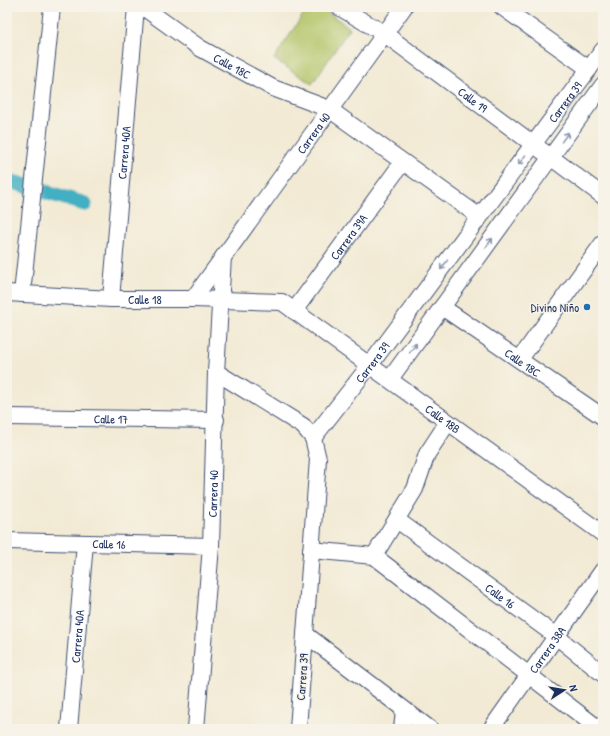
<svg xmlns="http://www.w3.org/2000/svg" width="610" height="736" font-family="'Patrick Hand',sans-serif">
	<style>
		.green { fill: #b3c569; stroke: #677a64 }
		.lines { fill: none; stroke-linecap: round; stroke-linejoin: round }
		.canal { stroke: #43afc2; stroke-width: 15 }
		.minor-casing { stroke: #3b4b70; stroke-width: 18 }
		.minor { stroke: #fff; stroke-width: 16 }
		.oneway { stroke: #8d97ae }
		.poi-dot { fill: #1f6fb2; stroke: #f7f3e8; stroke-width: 1.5 }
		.labels { text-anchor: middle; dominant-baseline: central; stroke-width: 3; stroke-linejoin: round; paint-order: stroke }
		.street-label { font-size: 12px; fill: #1b2f5e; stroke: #f7f3e8 }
		.poi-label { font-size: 12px; fill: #1b2f5e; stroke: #f7f3e8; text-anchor: end }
	</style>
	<rect width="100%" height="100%" fill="#f7f3e8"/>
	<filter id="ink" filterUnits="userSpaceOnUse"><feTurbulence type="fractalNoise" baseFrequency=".025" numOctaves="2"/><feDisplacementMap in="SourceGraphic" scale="8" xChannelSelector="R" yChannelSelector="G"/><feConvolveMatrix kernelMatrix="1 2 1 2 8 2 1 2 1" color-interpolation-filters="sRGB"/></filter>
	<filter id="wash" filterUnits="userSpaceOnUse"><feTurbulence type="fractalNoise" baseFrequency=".012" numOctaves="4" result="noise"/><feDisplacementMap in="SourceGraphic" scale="16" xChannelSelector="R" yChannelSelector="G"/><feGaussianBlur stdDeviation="0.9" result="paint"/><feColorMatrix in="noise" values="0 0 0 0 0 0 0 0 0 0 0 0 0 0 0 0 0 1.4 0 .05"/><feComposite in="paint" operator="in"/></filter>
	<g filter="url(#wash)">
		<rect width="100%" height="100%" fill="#f2ead4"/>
		<path class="green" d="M308,7H320L350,28L312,84L274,59Z"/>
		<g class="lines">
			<path class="canal" d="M7,180L85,204"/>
		</g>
	</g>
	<g filter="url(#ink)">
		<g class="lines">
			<g class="minor-casing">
				<g id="minor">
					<path id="s1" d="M143,7L200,48L273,88L329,109L480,217"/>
					<path id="s2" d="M339,7L385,34L603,196"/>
					<path d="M502,7L589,69"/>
					<path id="s3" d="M7,293L111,299H193L282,302L603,534"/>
					<path d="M22,294L52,7"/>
					<path id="s4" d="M111,299L136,7"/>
					<path id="s5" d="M193,299L404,7"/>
					<path id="s6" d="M442,307L603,417"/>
					<path id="s7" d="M294,311L402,163"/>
					<path d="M520,359L603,243"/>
					<path d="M216,372L303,426L313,438L318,459L298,729"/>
					<path d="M390,379L603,85"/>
					<path id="s8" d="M7,417L216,420"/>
					<path id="s9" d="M313,438L370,365L603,50"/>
					<path id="s10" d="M397,520L556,636L603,674"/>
					<path id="s11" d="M7,541L211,546"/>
					<path d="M311,550L374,556L599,729"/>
					<path d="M374,556L415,489L427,454L448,422"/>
					<path d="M305,634L430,729"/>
					<path id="s12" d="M69,729L85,543"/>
					<path id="s13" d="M196,729L211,546L216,372L223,257"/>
					<path d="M402,729L404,710"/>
					<path id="s14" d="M491,729L603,570"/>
				</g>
			</g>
			<use href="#minor" class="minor"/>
		</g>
		<defs><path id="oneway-shaft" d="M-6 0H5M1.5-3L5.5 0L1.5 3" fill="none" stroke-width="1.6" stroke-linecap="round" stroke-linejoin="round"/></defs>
		<g class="oneway">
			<use href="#oneway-shaft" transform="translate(565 137) rotate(-54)"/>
			<use href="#oneway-shaft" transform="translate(522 160) rotate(126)"/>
			<use href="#oneway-shaft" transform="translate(489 243) rotate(-54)"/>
			<use href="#oneway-shaft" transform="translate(444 265) rotate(126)"/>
			<use href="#oneway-shaft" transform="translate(413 348) rotate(-54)"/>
		</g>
	</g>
	<circle class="poi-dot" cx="587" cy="307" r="4"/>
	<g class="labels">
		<g class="street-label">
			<text stroke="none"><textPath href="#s1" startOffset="107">Calle 18C</textPath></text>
			<text stroke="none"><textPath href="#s2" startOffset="163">Calle 19</textPath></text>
			<text stroke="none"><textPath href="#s9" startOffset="420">Carrera 39</textPath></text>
			<text stroke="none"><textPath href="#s5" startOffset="205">Carrera 40</textPath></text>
			<text stroke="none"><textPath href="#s4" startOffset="147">Carrera 40A</textPath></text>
			<text stroke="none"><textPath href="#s7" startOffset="92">Carrera 39A</textPath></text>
			<text stroke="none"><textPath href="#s3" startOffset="138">Calle 18</textPath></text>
			<text stroke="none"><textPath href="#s6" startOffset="98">Calle 18C</textPath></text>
			<text stroke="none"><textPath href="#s9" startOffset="96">Carrera 39</textPath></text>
			<text stroke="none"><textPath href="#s8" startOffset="104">Calle 17</textPath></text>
			<text stroke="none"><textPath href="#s3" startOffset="474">Calle 18B</textPath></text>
			<text stroke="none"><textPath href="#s13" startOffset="236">Carrera 40</textPath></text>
			<text stroke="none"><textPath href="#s11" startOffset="102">Calle 16</textPath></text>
			<text stroke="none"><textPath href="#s10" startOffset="128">Calle 16</textPath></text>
			<text stroke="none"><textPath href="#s12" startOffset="93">Carrera 40A</textPath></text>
			<text stroke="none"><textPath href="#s14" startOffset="97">Carrera 38A</textPath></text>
			<text transform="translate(302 677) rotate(-86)">Carrera 39</text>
		</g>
		<g class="poi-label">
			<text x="579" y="307">Divino Niño</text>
		</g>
	</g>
	<rect width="610" height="736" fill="none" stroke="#f7f3e8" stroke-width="24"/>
	<g transform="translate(564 690) rotate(78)" stroke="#f7f3e8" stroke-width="3" paint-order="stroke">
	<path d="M0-3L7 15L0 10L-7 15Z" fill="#1b2f5e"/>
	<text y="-6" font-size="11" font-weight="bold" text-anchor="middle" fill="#1b2f5e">N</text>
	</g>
</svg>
